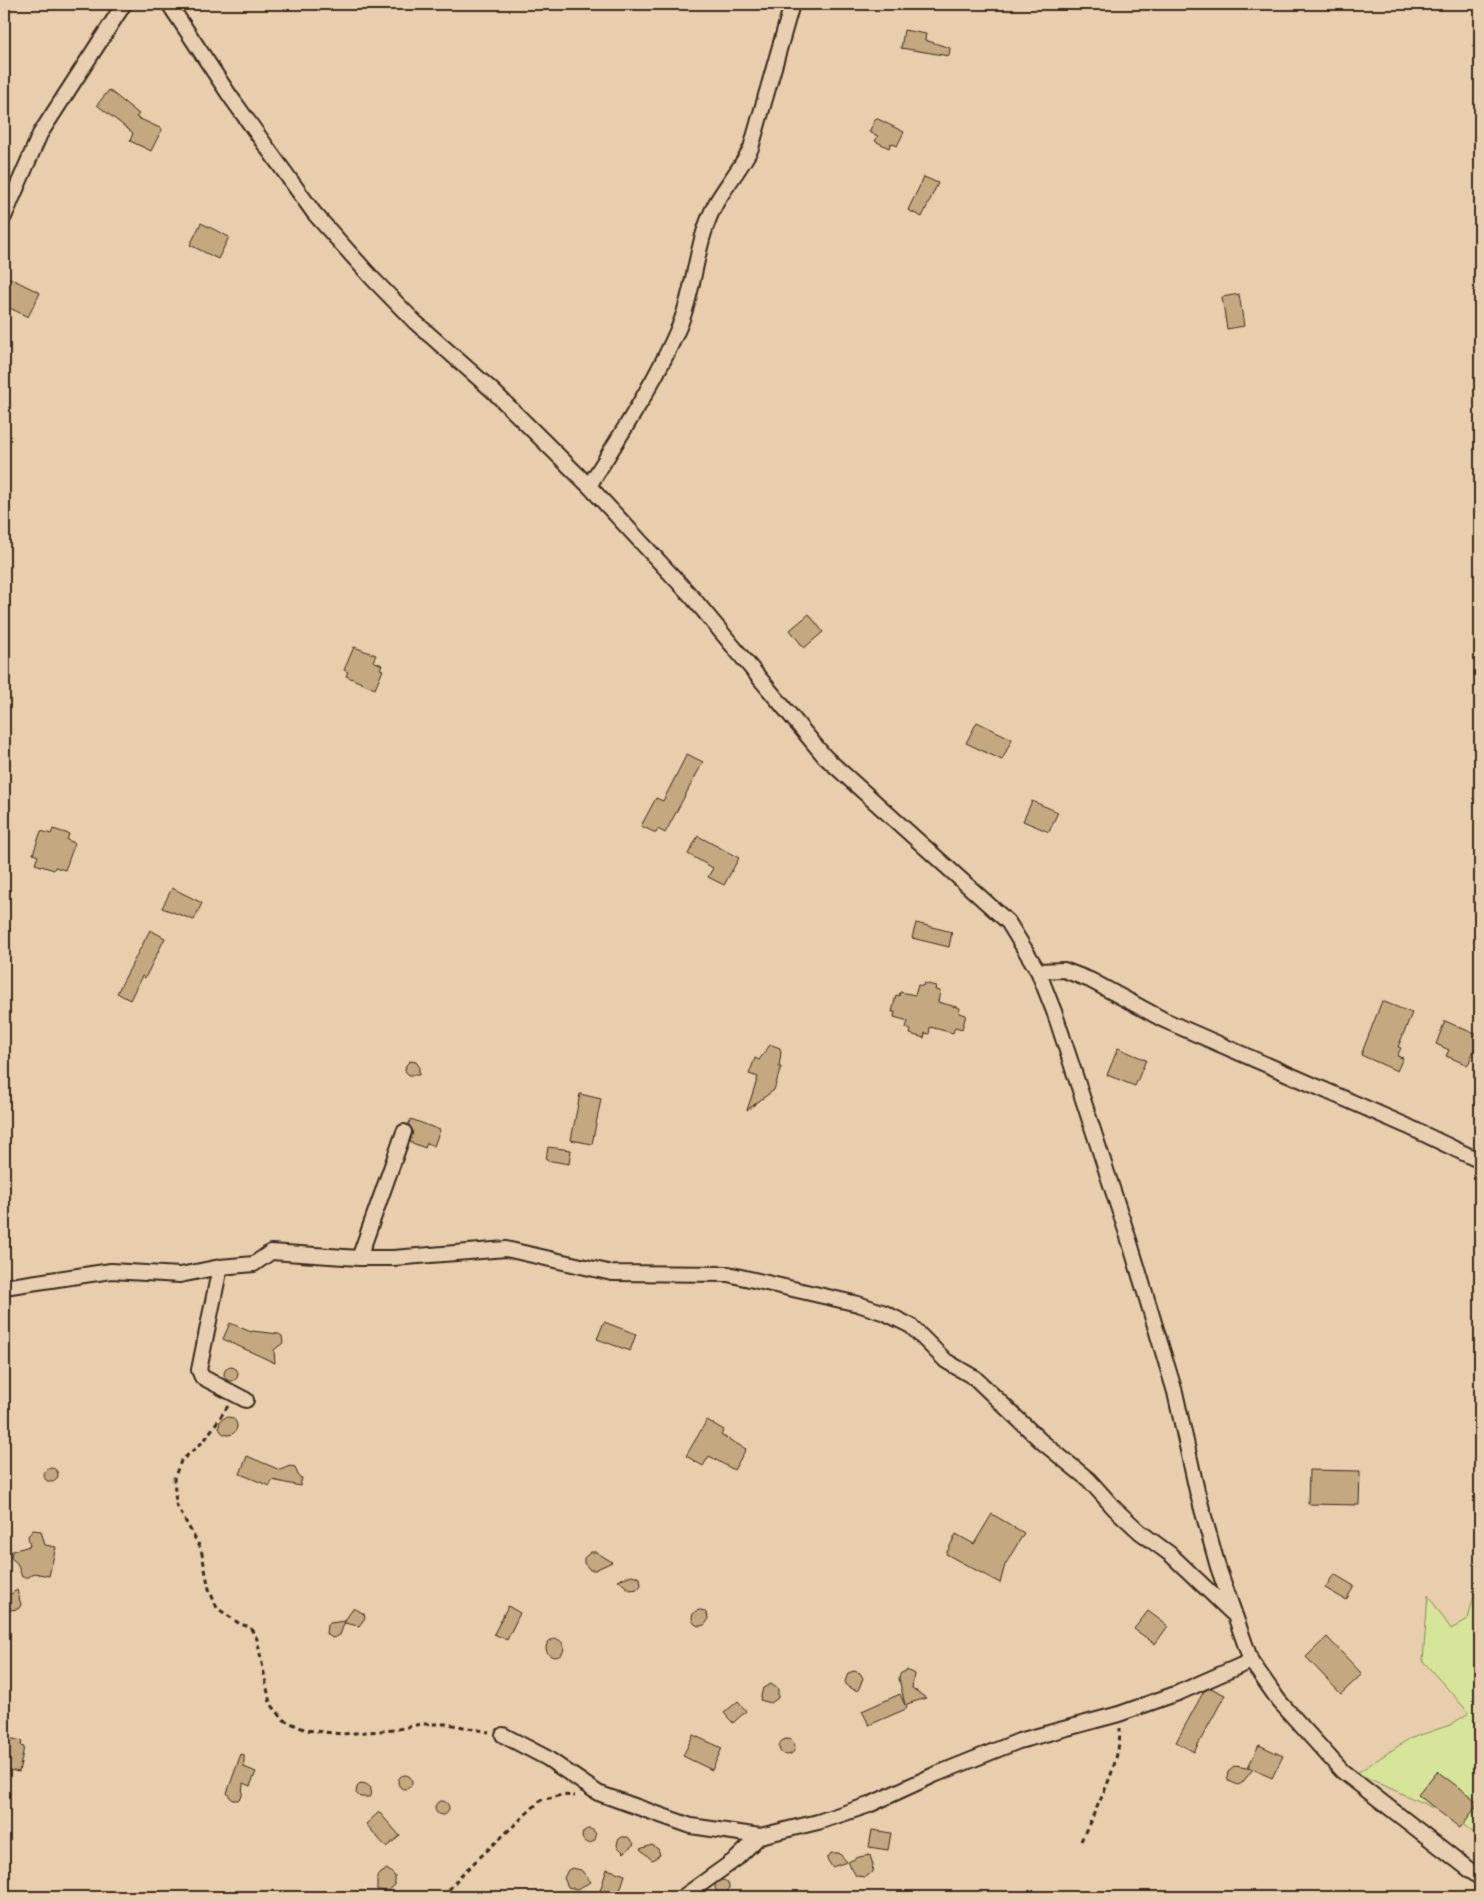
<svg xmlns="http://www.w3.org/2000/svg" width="1484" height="1901" font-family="Kalam,sans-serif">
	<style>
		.green { fill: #d6e599; stroke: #88885c }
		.building { fill: #c4a880; stroke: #3b2a1e }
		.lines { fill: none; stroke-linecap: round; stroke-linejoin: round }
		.street-casing { stroke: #3b2a1e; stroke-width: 18 }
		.path { stroke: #3b2a1e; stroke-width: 3; stroke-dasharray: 5 4; stroke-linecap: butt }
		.street { stroke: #e9cfb1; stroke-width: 14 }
	</style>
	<rect width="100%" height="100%" fill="#e8ceac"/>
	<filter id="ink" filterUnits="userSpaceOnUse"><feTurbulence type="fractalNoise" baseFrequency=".02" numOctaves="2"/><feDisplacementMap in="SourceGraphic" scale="10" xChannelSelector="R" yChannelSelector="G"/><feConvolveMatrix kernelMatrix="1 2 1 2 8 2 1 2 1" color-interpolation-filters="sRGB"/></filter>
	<g filter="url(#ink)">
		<path class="green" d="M1476,1587H1480V1838L1455,1818L1357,1773L1409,1739L1450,1725L1469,1713L1423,1661L1428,1595L1451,1629L1468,1619Z"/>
		<path class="building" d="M904,30L926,34L925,40L950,48L949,56L901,48Z
			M109,90L139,114L136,117L162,129L151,151L130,141L133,133L97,105Z
			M876,118L904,132L897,146L891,143L889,148L875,141L878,136L869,132Z
			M924,177L938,183L922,217L908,210Z
			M201,223L229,237L218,259L190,245Z
			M4,275L40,293L28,317L4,305Z
			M1239,294L1244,326L1227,329L1222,297Z
			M809,614L823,632L804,648L790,630Z
			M354,647L376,655L373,661L382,665L380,669L383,670L375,689L346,676L348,672L344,670Z
			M977,722L1012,739L1002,760L966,743Z
			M687,754L703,762L665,833L658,829L656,833L641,826L656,798L663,801Z
			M1032,801L1058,812L1049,832L1023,821Z
			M53,829L69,834L67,840L75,843L65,870L55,867L54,870L35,864L38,856L33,854L41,831L51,834Z
			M698,836L739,858L724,885L708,877L713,868L688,854Z
			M172,888L202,903L194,920L162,908Z
			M916,923L952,932L949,947L912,938Z
			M150,930L165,938L145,978L142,976L130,1000L117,993Z
			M924,983L936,986L935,990L940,991L938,1002L960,1008L959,1013L966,1015L962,1029L955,1027L953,1033L930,1027L929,1034L925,1033L924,1038L910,1034L911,1030L906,1028L908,1021L894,1017L895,1012H892L896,995L899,996L900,992L915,995L918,985L923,986Z
			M1382,1001L1412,1013L1398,1047L1401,1048L1397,1056L1403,1058L1397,1071L1361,1055Z
			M1445,1021L1480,1036L1468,1065L1446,1056L1449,1050L1436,1044Z
			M772,1045L780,1048L781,1052L779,1067H781L774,1090L747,1110L758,1077L749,1074L755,1058L759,1060L769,1046Z
			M1118,1048L1146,1060L1135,1086L1107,1075Z
			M410,1061L416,1062L419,1066V1075H409L405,1071L406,1065Z
			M580,1094L601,1099L592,1144L571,1140Z
			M411,1119L440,1130L434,1146L427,1143L425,1148L410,1142L413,1131L408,1125Z
			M548,1147L571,1150L569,1164L546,1160Z
			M604,1322L636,1334L630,1351L597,1339Z
			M230,1323L251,1332L252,1331L279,1334L282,1336L283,1343L274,1350L275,1363L223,1339Z
			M224 1374a7 7 0 1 1 14 0a7 7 0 1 1-14 0Z
			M219 1426a9 9 0 1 1 18 0a9 9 0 1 1-18 0Z
			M707,1420L724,1430L721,1435L746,1449L734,1470L709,1456L703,1466L686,1456Z
			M247,1456L280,1470L290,1466L295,1467L299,1477L302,1478L300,1486L272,1480L270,1486L240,1474Z
			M44 1475a7 7 0 1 1 14 0a7 7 0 1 1-14 0Z
			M1309,1470L1360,1471L1359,1505L1308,1504Z
			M992,1514L1024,1533L1005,1565L1000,1583L946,1554L956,1534L974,1544Z
			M33,1530L41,1531L45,1545L56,1547L49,1576L34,1573L29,1577H22L17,1563L11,1558L12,1551L30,1546L28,1536Z
			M591,1552H596L612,1562L595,1570H590L584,1563V1558Z
			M1334,1574L1354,1586L1346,1600L1325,1588Z
			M632,1575L640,1578L641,1585L638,1589L630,1590L618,1580Z
			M17,1590L21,1605L18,1609L9,1610L4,1604V1598Z
			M508,1606L520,1613L507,1640L494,1634Z
			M352,1609H356L364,1614L365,1618L359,1626L344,1623Z
			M692 1618a8 8 0 1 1 16 0a8 8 0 1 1-16 0Z
			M1148,1611L1168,1626L1155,1644L1134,1629Z
			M345,1621L340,1635L336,1637L332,1638L326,1633L327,1625L330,1623Z
			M1327,1637L1362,1674L1341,1694L1306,1657Z
			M546 1648a9 9 0 1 1 18 0a9 9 0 1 1-18 0Z
			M907,1670L914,1674L912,1688L926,1698L907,1704L906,1709L869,1725L862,1711L900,1694L905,1705L899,1678L900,1674Z
			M854,1671L860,1673L863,1678L858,1691L848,1687L845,1682L848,1673Z
			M771,1684L778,1689V1698L771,1703L760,1700L763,1688Z
			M1211,1688L1225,1695L1194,1752L1176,1742L1204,1691Z
			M738,1701L746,1711L733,1723L724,1713Z
			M693,1735L722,1748L712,1770L683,1756Z
			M4,1737L22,1741L21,1746L24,1747L19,1772L4,1769Z
			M779 1747a8 8 0 1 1 16 0a8 8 0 1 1-16 0Z
			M1259,1745L1283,1756L1272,1778L1248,1767Z
			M241,1754L244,1755V1767L256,1772L250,1786L243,1783L242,1796L238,1800H232L227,1793Z
			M1235,1766L1253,1769L1242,1783L1238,1785L1229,1781L1227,1777L1228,1772Z
			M1437,1771L1479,1803L1460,1828L1418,1795Z
			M398 1782a7 7 0 1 1 14 0a7 7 0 1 1-14 0Z
			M361,1783L366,1784L371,1788L370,1797H360L356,1793L357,1787Z
			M435 1808a7 7 0 1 1 14 0a7 7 0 1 1-14 0Z
			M379,1812L400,1836L386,1847L366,1824Z
			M582 1836a7 7 0 1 1 14 0a7 7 0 1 1-14 0Z
			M872,1830L891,1833L888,1850L869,1847Z
			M622,1837H628L634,1844L624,1853L617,1846L618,1840Z
			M652,1845L658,1849L660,1855L652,1860L640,1849Z
			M831,1853H839L847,1862L832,1867L827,1859Z
			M870,1855L873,1865L872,1872L866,1877L856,1876L848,1862L859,1857Z
			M572,1868L581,1870L591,1882L577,1889L568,1887L564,1878L568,1870Z
			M387,1869L395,1876V1885L388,1891L377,1890V1876Z
			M607,1869L625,1875L618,1897H598Z
			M715 1887a7 7 0 1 1 14 0a7 7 0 1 1-14 0Z"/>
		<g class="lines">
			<g class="street-casing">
				<path id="street" d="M169,4L230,96L314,213L373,279L415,322L493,391L589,486L693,598L825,757L1008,922L1038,971L1055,1014L1130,1243L1175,1392L1197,1491L1218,1567L1251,1661L1279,1701L1342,1771L1480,1878
					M4,217L40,134L124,4
					M589,486C621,434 655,383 679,327C696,287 695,242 716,203C727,184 741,168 751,148L792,4
					M1038,971L1064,970L1090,980L1164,1020L1407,1126L1480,1161
					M359,1258L404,1132
					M220,1267L199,1370L202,1377L246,1400
					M4,1287L111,1271L180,1275L220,1267L254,1264L271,1252L359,1258H393L506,1249L612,1273L728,1274L858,1304L885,1313L911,1326L946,1361L975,1378L1041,1441L1089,1480L1115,1509L1140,1532L1170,1554L1232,1613
					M503,1735L547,1758L598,1793L691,1826L760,1836L818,1822L869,1805L934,1775L1019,1741L1119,1714L1178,1693L1251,1661
					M683,1897L736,1859L760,1836"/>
			</g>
			<path class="path" d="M228,1406L204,1441L181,1461L174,1478L176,1504L201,1549L209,1589L217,1608L240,1624L250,1627L257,1639L270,1703L284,1720L306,1730L342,1734L394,1730L421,1724H448L489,1732
				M1081,1841C1097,1805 1120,1768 1120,1728
				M443,1897L461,1875L541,1800L562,1795L575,1796"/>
			<use href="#street" class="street"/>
		</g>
	</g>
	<rect width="1484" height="1901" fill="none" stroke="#e9cfb1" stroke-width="20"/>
	<rect x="10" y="10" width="1464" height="1881" fill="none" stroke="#3b2a1e" stroke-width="2" filter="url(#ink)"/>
</svg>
